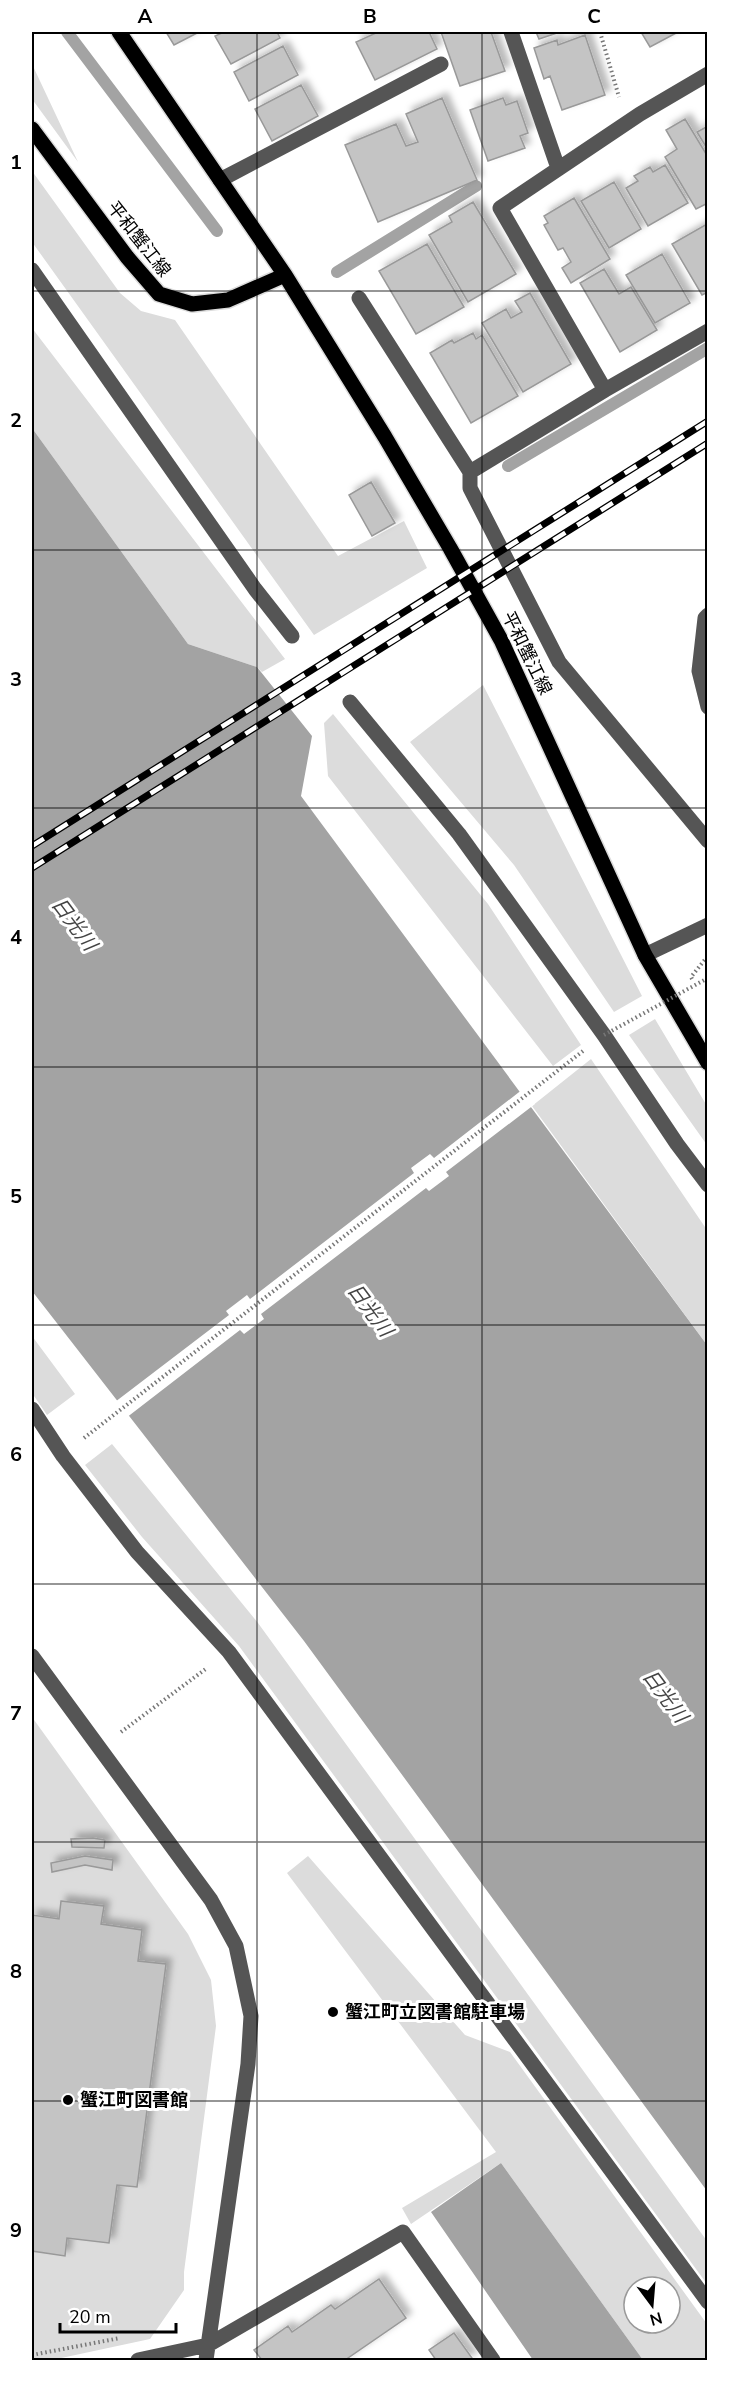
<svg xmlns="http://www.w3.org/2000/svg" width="739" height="2392" font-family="'Nunito Sans','Noto Sans JP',sans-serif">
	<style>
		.green { fill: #dcdcdc; fill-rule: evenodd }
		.water { fill: #a3a3a3 }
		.pier { fill: #fff }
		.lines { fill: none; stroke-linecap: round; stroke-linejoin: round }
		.stream { stroke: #a3a3a3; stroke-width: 12 }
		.building { fill: #c4c4c4; stroke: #999; stroke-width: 1.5; filter: url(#shadow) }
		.major-casing { stroke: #dbdbdb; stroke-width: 18 }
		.path { stroke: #777; stroke-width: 4; stroke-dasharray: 1.5 3; stroke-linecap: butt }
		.minor { stroke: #555; stroke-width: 15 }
		.major { stroke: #000; stroke-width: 15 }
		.rail-casing { stroke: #000; stroke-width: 7 }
		.rail { stroke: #fff; stroke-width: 4.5; stroke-dasharray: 14; stroke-linecap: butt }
		.path-bridge { stroke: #777; stroke-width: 4; stroke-dasharray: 1.5 3; stroke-linecap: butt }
		.grid { fill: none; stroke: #000; stroke-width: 1.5; stroke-opacity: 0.55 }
		.poi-dot { fill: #000; stroke: #fff; stroke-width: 2 }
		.labels { text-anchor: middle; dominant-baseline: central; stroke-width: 6; stroke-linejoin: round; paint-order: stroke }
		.street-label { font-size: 18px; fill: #000; stroke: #fff }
		.poi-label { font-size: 18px; font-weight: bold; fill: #000; stroke: #fff; text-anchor: start }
		.water-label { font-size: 20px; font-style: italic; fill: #444; stroke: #fff }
		.neatline { fill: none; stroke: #000; stroke-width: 2 }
		.grid-label { font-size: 20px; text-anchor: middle; font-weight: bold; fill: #000 }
	</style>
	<defs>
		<filter id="shadow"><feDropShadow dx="5.5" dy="-5.5" stdDeviation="3" flood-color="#0004"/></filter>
	</defs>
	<rect width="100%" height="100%" fill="#fff"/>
	<path class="green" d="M32,64L78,162L32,99Z
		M32,171L120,293L141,311L175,320L338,556L404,521L427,568L314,635L32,242Z
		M32,328L285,659L262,672L257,667L188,644L32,428Z
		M483,685L642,996L614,1012L514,865L410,742Z
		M333,714L488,904L581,1045L553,1066L328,776L324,723Z
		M655,1019L707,1106V1145L629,1035Z
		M591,1059L707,1230V1345L532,1106Z
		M32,1336L75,1394L47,1415L32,1393Z
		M112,1444L258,1623L707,2241V2284L239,1646L142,1537L85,1465Z
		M32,1717L188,1934L211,1980L216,2026L184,2272V2290L150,2339L52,2360H32Z
		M308,1856L465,2035L510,2052L707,2324V2360H643L501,2163L411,2224L402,2208L496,2152L287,1873ZM634,2287H670V2323H634Z"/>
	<path class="water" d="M32,428L188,644L257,667L312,736L301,796L707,1345V2191L304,1641L32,1291Z
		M501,2163L643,2360H533L431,2212Z"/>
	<path class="pier" d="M523,1089L535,1104L446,1172L449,1176L429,1191L426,1188L261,1314L264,1319L244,1334L240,1330L126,1418L115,1402L229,1315L226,1311L247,1295L250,1299L414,1173L411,1168L430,1154L434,1158Z"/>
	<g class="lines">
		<path class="stream" d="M67,32L217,231
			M337,272L476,186
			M508,466L708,348"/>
	</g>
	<path class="building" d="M166,32H199L174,45Z
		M224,32H277L280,38L231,64L215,36Z
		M378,32H429L437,49L375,80L356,42Z
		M441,32H491L505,71L460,86Z
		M536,32H560L539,39Z
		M641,32H678L650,47Z
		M585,35L605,95L562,110L550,76L544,79L534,48L557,40L558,45Z
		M283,46L298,75L249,101L234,72Z
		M301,85L318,116L272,141L255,109Z
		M442,98L477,180L378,222L345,145L396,124L406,146L418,142L406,114Z
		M503,98L506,105L517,101L528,133L520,136L525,148L488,161L470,110Z
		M685,119L708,157V203L696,209L665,157L677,149L666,130Z
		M708,126V150L697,132Z
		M665,165L688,203L648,226L626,188L638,181L634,176L650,167L653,172Z
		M614,182L641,229L609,248L581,201Z
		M574,198L610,259L571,283L562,268L571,262L563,248L558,250L544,225L548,223L544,216Z
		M473,202L516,274L468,302L429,235L452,222L449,216Z
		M707,224L708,292L702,295L672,244Z
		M427,244L464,307L416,334L379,271Z
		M662,254L690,303L655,323L626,275Z
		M604,269L619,294L631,287L657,330L620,352L580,283Z
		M530,293L571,364L523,392L482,323L506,309L511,318L522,312L515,301Z
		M473,333L476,339L482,335L518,396L471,423L430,353L452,340L454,343Z
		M371,482L395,523L372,536L349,495Z
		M93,1838L105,1840L104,1848L72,1847L71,1839Z
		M85,1856L113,1860L112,1870L85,1865L52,1872L51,1863Z
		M61,1901L104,1906L101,1924L142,1930L138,1961L166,1964L137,2187L117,2185L109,2243L67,2238L65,2256L32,2251V1915L59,1919Z
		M379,2279L406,2318L345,2360H262L254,2350L288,2326L292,2332L331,2305L335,2309Z
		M454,2333L472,2358L469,2360H436L429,2350Z"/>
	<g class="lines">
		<g class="major-casing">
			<path id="major" d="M119,32L285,275L385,437L450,548L501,640L645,955L708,1063
				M32,129L127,257L159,294L192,304L228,300L285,275"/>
		</g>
		<path class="path" d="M600,32L619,97
			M692,979L691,977L707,957
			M84,1438L583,1051
			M121,1732L207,1668
			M32,2355L120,2338"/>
		<path class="minor" d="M511,32L558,168
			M220,180L441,64
			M32,270L255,589L292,636
			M359,298L470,472V488L559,662L708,841
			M605,390L500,208L640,114L708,74
			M470,472L605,390L708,331
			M708,615L705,618L699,671L708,707
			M350,702L459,834L604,1035L677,1144L708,1185
			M645,955L708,925
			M32,1409L63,1456L137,1552L229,1652L708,2302
			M32,1656L211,1900L236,1946L251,2016L248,2064L206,2360
			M138,2360L208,2345L403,2232L493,2360"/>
		<use href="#major" class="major"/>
		<g class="rail-casing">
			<path id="rail" d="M32,846L708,421
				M32,868L708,443"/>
		</g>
		<use href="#rail" class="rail"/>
		<path class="path-bridge" d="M604,1035L708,978"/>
	</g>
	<path class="grid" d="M257,32V2360M482,32V2360M32,291H708M32,550H708M32,808H708M32,1067H708M32,1325H708M32,1584H708M32,1842H708M32,2101H708"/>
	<g class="poi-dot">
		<circle cx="333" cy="2012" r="6"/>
		<circle cx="68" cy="2100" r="6"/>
	</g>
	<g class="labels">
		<g class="street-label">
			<text transform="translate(139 239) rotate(52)">平和蟹江線</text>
			<text transform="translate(527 653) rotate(64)">平和蟹江線</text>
		</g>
		<g class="poi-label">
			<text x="345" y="2012">蟹江町立図書館駐車場</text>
			<text x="80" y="2100">蟹江町図書館</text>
		</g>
		<g class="water-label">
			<text transform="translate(74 924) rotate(53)">日光川</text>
			<text transform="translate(370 1310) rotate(53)">日光川</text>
			<text transform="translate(665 1696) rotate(53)">日光川</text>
		</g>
	</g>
	<rect width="739" height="2392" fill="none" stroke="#ffffff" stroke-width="66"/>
	<g transform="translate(652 2305) rotate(164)"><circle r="28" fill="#ffffff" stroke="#999999" stroke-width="1.5"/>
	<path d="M0-4.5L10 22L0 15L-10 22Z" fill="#000000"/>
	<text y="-9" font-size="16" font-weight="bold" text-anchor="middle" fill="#000000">N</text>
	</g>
	<path d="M60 2323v9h116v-9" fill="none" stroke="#000000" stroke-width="3"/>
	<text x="69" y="2323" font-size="18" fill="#000000" stroke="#ffffff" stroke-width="4.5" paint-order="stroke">20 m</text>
	<rect x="33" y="33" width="673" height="2326" class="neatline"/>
	<g class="grid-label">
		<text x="145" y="23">A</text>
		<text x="370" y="23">B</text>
		<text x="594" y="23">C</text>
		<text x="16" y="169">1</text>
		<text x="16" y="427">2</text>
		<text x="16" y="686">3</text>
		<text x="16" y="944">4</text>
		<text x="16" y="1203">5</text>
		<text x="16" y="1461">6</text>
		<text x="16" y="1720">7</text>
		<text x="16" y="1978">8</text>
		<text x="16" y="2237">9</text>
	</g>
</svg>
